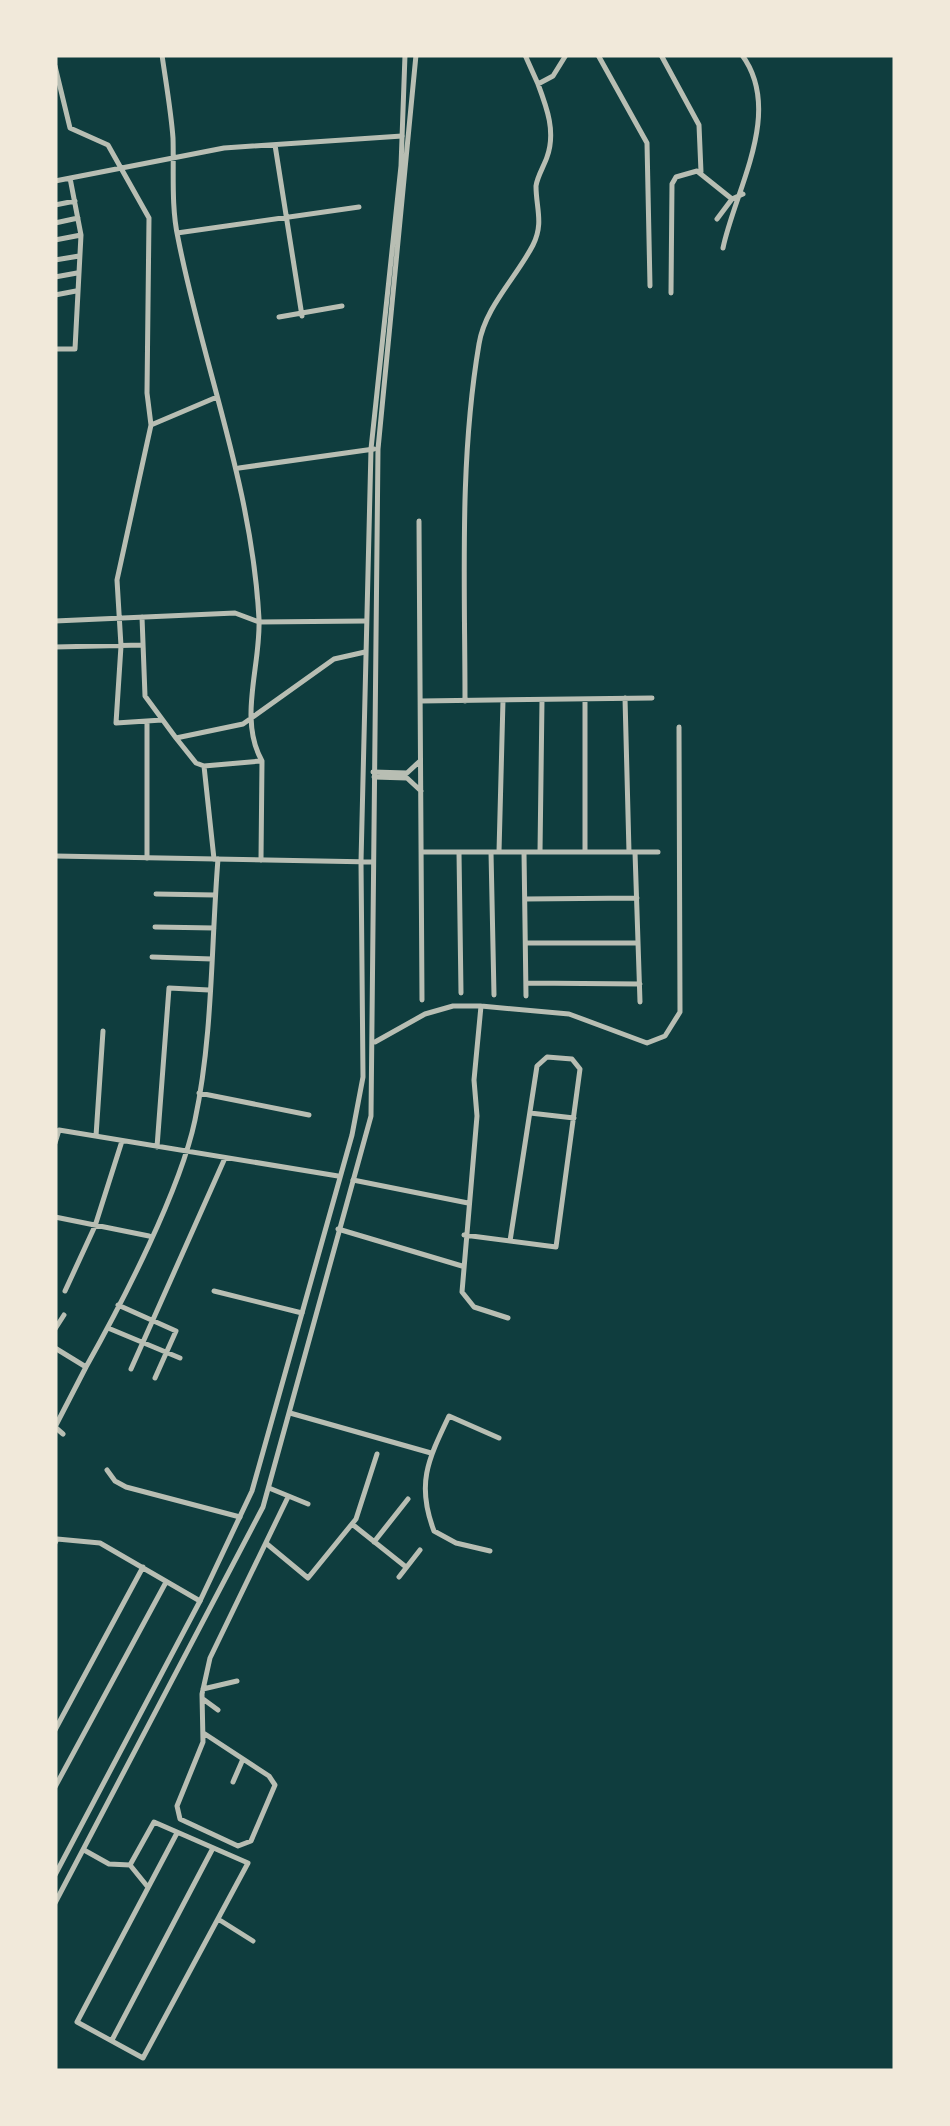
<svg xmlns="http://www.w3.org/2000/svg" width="950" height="2126" font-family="'Sofia Sans Condensed',sans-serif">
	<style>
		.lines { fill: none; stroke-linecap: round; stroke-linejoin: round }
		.minor { stroke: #b8beb3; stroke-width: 5 }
		.tertiary { stroke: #b8beb3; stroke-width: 5 }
	</style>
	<rect width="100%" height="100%" fill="#0f3d3e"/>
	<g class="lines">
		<path class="minor" d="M162,55C166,83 171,111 173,138C174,171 171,206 178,238C203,366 252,486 259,619C261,665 238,719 262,761L261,860
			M525,55L538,84L553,76L566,55
			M598,55L647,143L650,286
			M661,55L699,125L701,172
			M55,66L70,128L108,145L149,218L147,393L151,425
			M275,145L302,316
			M55,181L224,148L402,136
			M55,205L75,201
			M717,219L732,199
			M55,223L78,218
			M177,233L359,207
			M55,240L81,235
			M723,248C735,190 784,112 742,55
			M55,260L79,256
			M55,277L77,273
			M671,293L672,184L676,177L697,171L732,199L743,194
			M55,295L76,291
			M279,317L342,306
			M55,349H75L81,235L70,178
			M239,468L374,449
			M419,521L422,1000
			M142,617L145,696L176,738L243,724L334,659L365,652
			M55,621L235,613L259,622L366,621
			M55,647L142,645
			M625,698L629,852
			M585,700V852
			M421,701L652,698
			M465,701C465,582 459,462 479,344C485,307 516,278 533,245C544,223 536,208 536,186C537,177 544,166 547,157C556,132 547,108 538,84
			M162,720L116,723L121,646L117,580L151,425L217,397
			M147,721V858
			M176,738L196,763L204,766L214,859
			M204,766L261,761
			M373,772L407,773L420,761
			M374,777L407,778L421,791
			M422,852H658
			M459,852L461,993
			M491,852L494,995
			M499,852L503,700
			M524,852L526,996
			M540,852L542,700
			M635,852L640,1002
			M156,894L215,895
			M525,899L637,898
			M155,927L214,928
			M526,943H638
			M152,957L212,959
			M526,983L640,984
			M481,1006L474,1080L477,1116L462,1292L474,1307L508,1318
			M375,1042L425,1014L453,1006H481L569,1014L647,1043L665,1036L680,1012L679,727
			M199,1093L309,1115
			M530,1113L574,1118
			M96,1136L103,1031
			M55,1143L59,1130L338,1176
			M157,1147L169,988L209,990
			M353,1180L468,1203
			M55,1217L149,1236
			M338,1229L462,1266
			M464,1235L556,1247L580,1069L572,1059L547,1057L537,1066L510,1241
			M65,1291L95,1226L122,1141
			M214,1291L302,1313
			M118,1305L176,1331L155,1378
			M108,1328L180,1358
			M55,1329L64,1315
			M55,1348L86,1367C122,1303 180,1191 195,1120C213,1035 211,946 218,859
			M131,1369L225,1158
			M290,1413L431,1453
			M63,1434L55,1427L86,1367
			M107,1470L115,1481L126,1487L240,1517
			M269,1488L308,1504
			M352,1524L406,1567
			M374,1542L408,1499
			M55,1543L57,1539L100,1543L200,1601
			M267,1544L308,1578L356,1519L377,1454
			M490,1551L456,1543L434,1531C416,1484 428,1460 449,1416L499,1438
			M399,1577L420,1550
			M203,1689L237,1681
			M203,1699L218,1710
			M55,1730L143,1567
			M205,1734L269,1776L275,1785L251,1841L238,1846L180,1819L177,1806L203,1742L202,1694L210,1658L288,1497
			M233,1782L243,1759
			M55,1787L165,1584
			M84,1850L109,1864L130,1865L154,1822L248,1863L143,2058L77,2022L177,1833
			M130,1865L147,1886
			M218,1919L253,1941
			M112,2040L213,1848"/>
		<path class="tertiary" d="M55,856L373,862
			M55,1875L200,1601L252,1491L352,1135L363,1077L361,862L371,449L401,166L405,55
			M55,1903L263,1507L371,1116L378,449L416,55"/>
	</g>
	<rect width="950" height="2126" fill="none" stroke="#f1e9da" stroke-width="115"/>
</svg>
